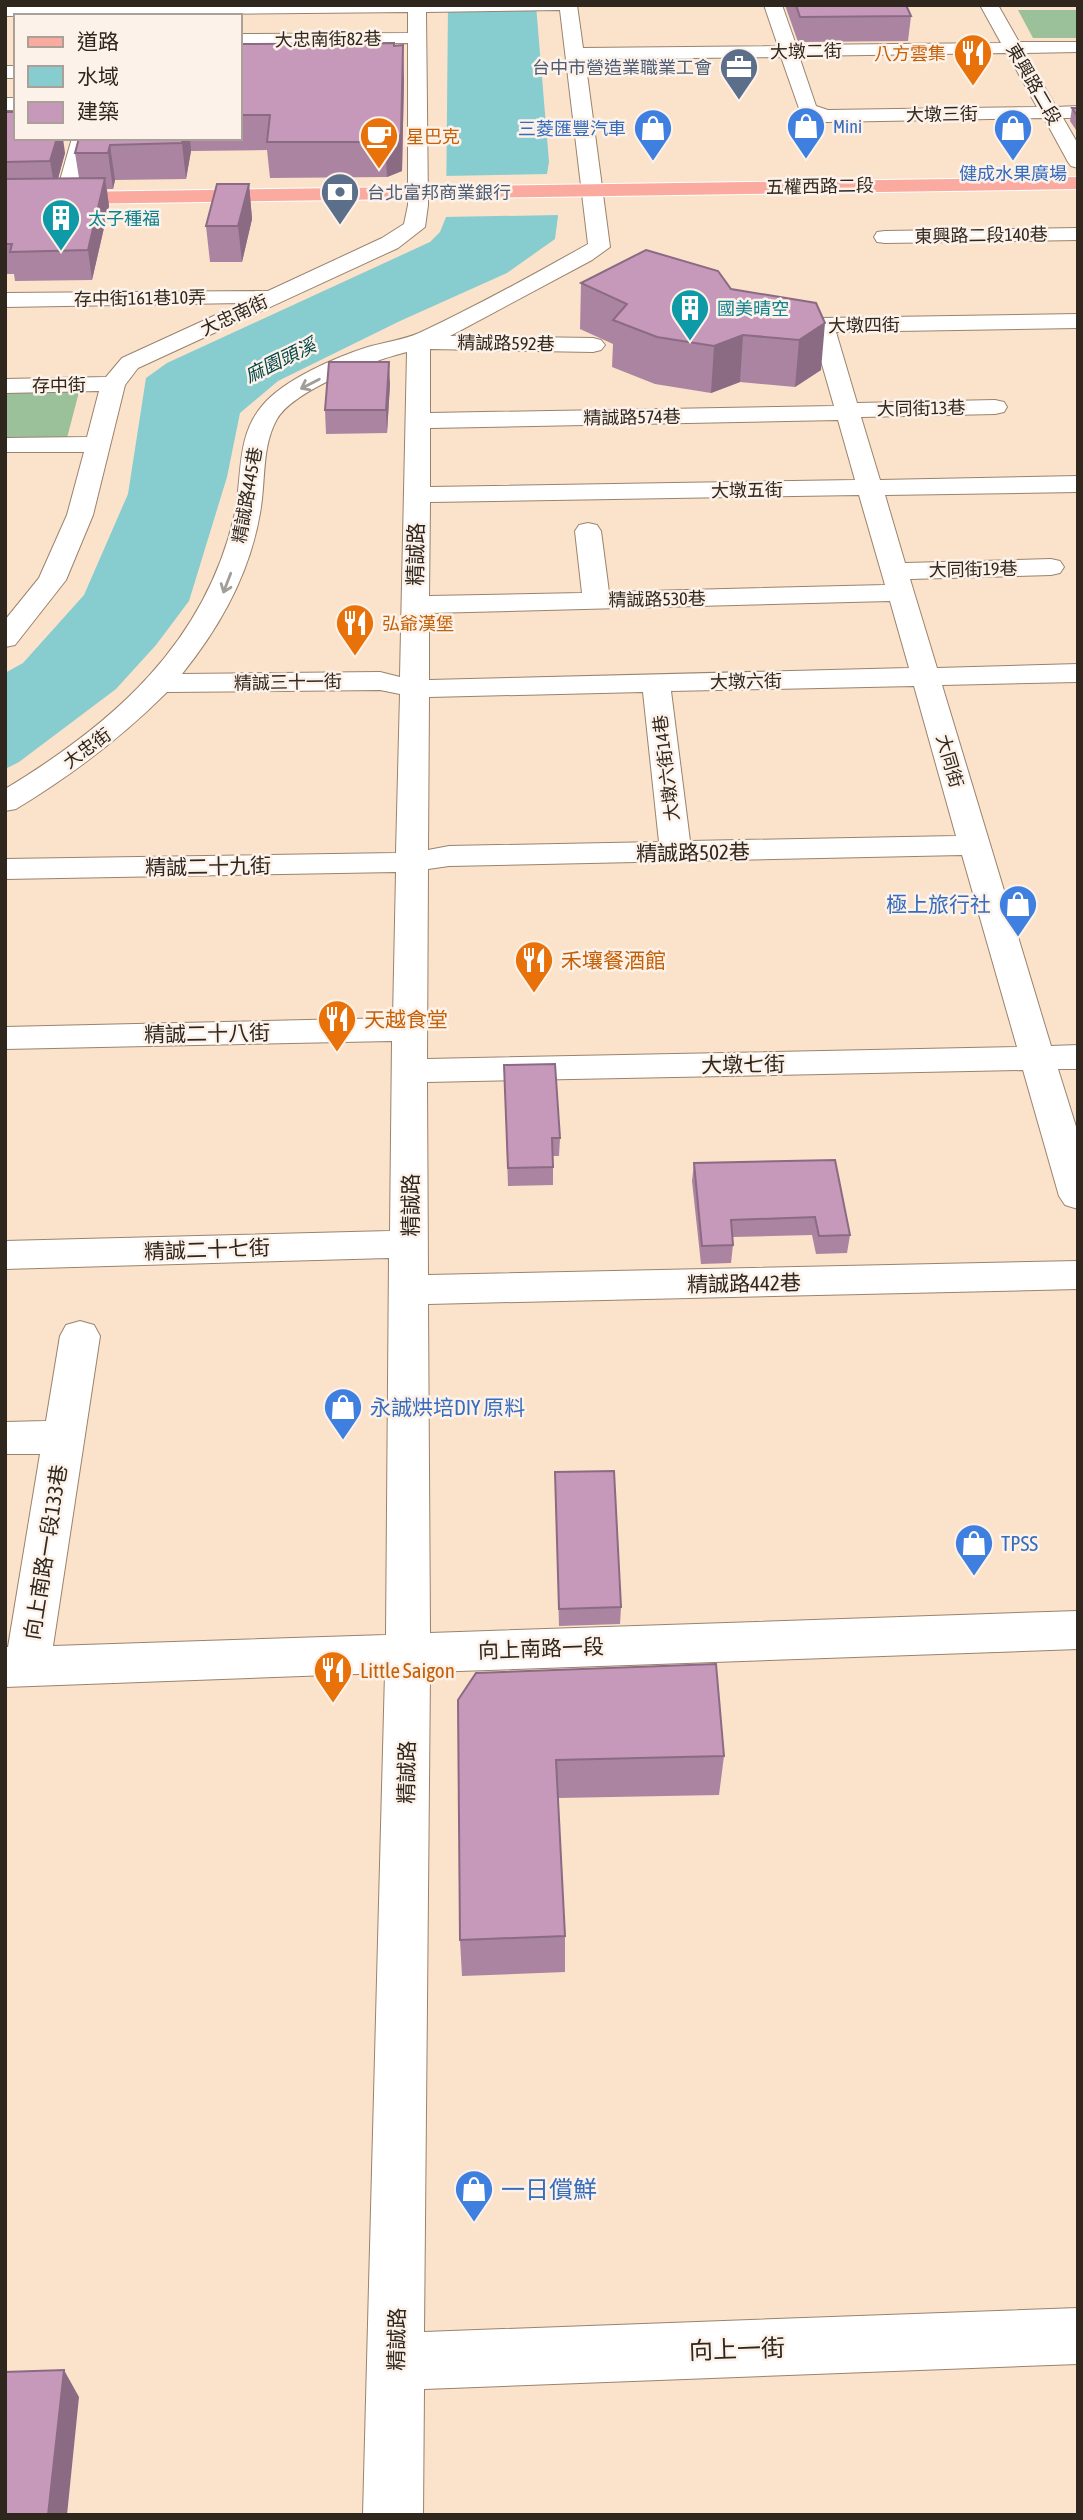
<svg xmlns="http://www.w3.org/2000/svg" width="1083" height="2520" font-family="'Asap Condensed','Noto Sans TC',sans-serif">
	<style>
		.green { fill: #9bc19a }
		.water { fill: #87cccf }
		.pier { fill: #fbe2ca }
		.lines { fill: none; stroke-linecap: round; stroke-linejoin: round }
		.minor-casing { stroke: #9a836d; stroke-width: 2 }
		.major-casing { stroke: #fff; stroke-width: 2 }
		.minor { fill: #fff; fill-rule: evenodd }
		.major { fill: #fbaaa0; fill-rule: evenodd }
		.wall { fill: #aa84a1 }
		.shaded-wall { fill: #8b6b83 }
		.building { fill: #c699bb; stroke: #8b6b83; stroke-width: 2 }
		.oneway { stroke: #a19d99 }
		.labels { text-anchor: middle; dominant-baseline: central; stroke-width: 5; stroke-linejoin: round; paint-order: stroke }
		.far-street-label { font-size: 18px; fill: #2f261d; stroke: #fcf2e9 }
		.far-food-label { font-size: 18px; fill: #c56008; stroke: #fcf2e9; text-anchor: start }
		.far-service-label { font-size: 18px; fill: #4e5e75; stroke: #fcf2e9; text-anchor: end }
		.far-shop-label { font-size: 18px; fill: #366cbe; stroke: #fcf2e9; text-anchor: start }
		.far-culture-label { font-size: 18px; fill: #0d838f; stroke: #fcf2e9; text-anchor: start }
		.far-water-label { font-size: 19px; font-style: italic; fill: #044749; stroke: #fcf2e9 }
		.street-label { font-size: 21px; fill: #2f261d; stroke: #fcf2e9 }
		.shop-label { font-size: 21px; fill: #366cbe; stroke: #fcf2e9; text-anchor: start }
		.food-label { font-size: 21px; fill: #c56008; stroke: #fcf2e9; text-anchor: start }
		.near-shop-label { font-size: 24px; fill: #366cbe; stroke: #fcf2e9; text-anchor: start }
		.near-street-label { font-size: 24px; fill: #2f261d; stroke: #fcf2e9 }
	</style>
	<rect width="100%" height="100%" fill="#fbe2ca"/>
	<path class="green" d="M1018,10H1078V38H1033Z
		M79,392L67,438L5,439V393Z"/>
	<path class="water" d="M448,5H536L549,162L547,174L558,216L555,239L507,273L400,321L278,381L240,413L227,477L189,601L156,645L116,689L19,762L5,769V673L23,663L84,595L128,494L146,378L167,363L430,242L440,232L446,217Z"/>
	<path class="pier" d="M550,174L560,215L444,217L443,176Z"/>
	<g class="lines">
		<g class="minor-casing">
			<path id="minor" d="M577,5L583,48L778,46L764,5H782L796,45L1001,43L980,5H998L1019,42H1078V52L1025,53L1056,107L1078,106V118H1063L1078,144V168L1071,166L1068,162L1044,118L826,122L801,114L781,57L585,59L610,247L592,260L450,336L593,338L601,340L605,345L601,350L593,352L430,349V413L834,406L813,333L790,331L787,326L790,321L822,318L1078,314V328L836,332L857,403L995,400L1004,402L1007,407L1004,412L995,414L861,417L880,480L1078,476V492L885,495L905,563L1051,559L1060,561L1064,567L1060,573L1051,575L910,579L937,668L1078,664V682L942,685L1051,1046L1078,1045V1069H1058L1078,1133V1209L1065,1205L1059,1196L1023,1070L427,1082L428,1275L1078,1261V1289L428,1304L430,1633L1078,1611V1649L430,1672L424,2332L1078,2308V2364L424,2389L423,2515H363L385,1673L5,1687V1647H8L40,1454H5V1422L46,1421L60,1336L66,1325L80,1321L94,1325L100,1336L53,1646L386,1635L389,1258L5,1269V1241L390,1231L392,1041L5,1049V1027L393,1018L396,872L5,879V859L396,853L400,694L380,690L167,692C121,738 72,775 16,809L5,811V789C113,724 204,644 234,517C243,479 235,438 262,406C283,380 336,357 368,347C385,342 403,340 419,333C477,306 533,275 588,244L560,10L426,12L428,205L425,227L398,248L138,368L125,385L93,515L66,580L15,645L5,647V620L39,578L67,515L84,452H5V438L87,437L99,391L5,393V379L106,377L122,358L242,303L5,307V293L268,291L382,238L404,224L408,205V43L240,44V34L408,33V12L7,16L5,6ZM1007,53L1037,107L828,110L816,106L799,56ZM407,352L400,677L380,672L182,674C220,627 250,573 260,513C266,483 261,447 277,419C295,389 374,360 407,352ZM838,420L855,480L430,487V428ZM859,495L885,585L609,592L601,531L597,525L588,523L579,525L575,531L582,593L429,596L430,502ZM890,601L909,668L429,680V613ZM914,686L956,836L690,841L671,691ZM643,692L659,842L449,846L428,850L429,697ZM962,855L1017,1047L427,1059L428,869L449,866Z
				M5,66H16V78H5Z
				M5,98H16V110H5Z
				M72,138H92L75,198L72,202H58L55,198Z
				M1078,228V240L885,243L877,242L874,237L877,232L885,231Z"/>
		</g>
		<g class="major-casing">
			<path id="major" d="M1078,177V189L5,205V193Z"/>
		</g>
		<use href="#minor" class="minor"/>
		<use href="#major" class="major"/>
	</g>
	<path class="wall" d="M785,5H906L911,16L908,41L798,42Z
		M240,44L394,46L404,79L402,171L387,177L270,178L267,150L191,151L186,179L115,180L113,189H107L109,206L92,280L15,281L14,274H5V112L65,153L58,178H79L75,153L79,138H240Z
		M1072,108H1078V133L1070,121Z
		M249,184L252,219L242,262H210L206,226Z
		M581,283L731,289L816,303L821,370L795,387L740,382L711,393L655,384L612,367L613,344L580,329Z
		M390,384L387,433L326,434L325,410Z
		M504,1065L560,1138L559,1156H553V1185L508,1186Z
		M835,1160L850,1235L847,1253L816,1254L812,1235L732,1237L733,1245L731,1263L701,1264L692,1181L694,1163Z
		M555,1472L621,1607L620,1624L559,1626Z
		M458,1700L724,1756L719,1795L558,1798L565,1936V1972L462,1976L460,1940Z"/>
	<path class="shaded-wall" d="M403,45L404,79L402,171L387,177L385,142Z
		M57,138H63L65,153L55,190L50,161Z
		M183,138H190L191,151L186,179L182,143Z
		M110,145L115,180L113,189L108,153Z
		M105,178L109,206L92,280L88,250Z
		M249,184L252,219L242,262L238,226Z
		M825,323L821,370L795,387L799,340Z
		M743,335L740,382L711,393L714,346Z
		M389,362L390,384L387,433L386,410Z
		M64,2370L79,2397L67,2515H48Z"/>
	<path class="building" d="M796,5H906L911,16L800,17Z
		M394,43V46L403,45L401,135L385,142H267L270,115H240V44Z
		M1072,108H1078V117Z
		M5,112H16V138H57L50,161L5,162Z
		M79,138H183L182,143L110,145L108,153H75Z
		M105,178L88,250L10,252L12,244H5V179Z
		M217,184H249L238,226H206Z
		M646,250L718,271L731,289L816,303L825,323L799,340L743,335L714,346L657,337L613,320L627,304L581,283Z
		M329,362H389L386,410H325Z
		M555,1064L560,1138H552L553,1167L508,1168L504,1065Z
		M835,1160L850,1235L819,1236L815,1217L731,1220L733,1245L702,1246L694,1163Z
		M614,1471L621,1607L559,1609L555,1472Z
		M716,1664L724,1756L556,1760L565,1936L460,1940L458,1700L476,1673Z
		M64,2370L48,2515H5V2372Z"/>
	<defs><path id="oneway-shaft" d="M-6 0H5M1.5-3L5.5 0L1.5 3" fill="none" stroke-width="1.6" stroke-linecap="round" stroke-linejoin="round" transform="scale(1.75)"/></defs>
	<g class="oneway">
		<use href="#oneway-shaft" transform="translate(310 384) rotate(153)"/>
		<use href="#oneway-shaft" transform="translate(227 583) rotate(111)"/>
	</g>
	<defs>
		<g id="restaurant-pin" transform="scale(2.0125)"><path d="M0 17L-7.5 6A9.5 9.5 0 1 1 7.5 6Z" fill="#e8710a" stroke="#fcf2e9"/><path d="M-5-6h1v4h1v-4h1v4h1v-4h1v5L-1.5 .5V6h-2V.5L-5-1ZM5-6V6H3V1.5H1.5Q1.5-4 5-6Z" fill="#fff"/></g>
		<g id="office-pin" transform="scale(2.0125)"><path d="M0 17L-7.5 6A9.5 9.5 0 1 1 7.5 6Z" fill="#5c6f8a" stroke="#fcf2e9"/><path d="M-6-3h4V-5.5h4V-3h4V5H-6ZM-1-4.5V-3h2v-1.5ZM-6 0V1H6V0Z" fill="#fff"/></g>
		<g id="shop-pin" transform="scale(2.0125)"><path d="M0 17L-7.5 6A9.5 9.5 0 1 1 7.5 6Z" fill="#3f7fe0" stroke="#fcf2e9"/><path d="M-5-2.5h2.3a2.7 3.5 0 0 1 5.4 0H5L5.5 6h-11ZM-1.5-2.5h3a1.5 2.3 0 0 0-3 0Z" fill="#fff"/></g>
		<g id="cafe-pin" transform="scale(2.0125)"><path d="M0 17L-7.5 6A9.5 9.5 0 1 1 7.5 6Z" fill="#e8710a" stroke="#fcf2e9"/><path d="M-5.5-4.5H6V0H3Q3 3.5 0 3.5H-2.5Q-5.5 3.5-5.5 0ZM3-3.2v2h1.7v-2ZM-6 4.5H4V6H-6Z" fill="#fff"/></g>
		<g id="bank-pin" transform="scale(2.0125)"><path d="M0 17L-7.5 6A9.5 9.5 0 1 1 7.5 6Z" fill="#5c6f8a" stroke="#fcf2e9"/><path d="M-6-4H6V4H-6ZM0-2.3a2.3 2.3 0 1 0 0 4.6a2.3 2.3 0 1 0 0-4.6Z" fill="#fff"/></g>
		<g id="building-pin" transform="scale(2.0125)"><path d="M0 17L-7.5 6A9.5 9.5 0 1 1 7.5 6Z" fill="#0f9aa8" stroke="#fcf2e9"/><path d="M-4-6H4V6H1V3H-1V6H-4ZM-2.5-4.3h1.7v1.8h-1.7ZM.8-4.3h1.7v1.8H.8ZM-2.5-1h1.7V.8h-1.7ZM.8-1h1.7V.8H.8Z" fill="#fff"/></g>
	</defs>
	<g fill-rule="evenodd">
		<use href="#restaurant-pin" x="973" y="53"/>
		<use href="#office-pin" x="739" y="67"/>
		<use href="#shop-pin" x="806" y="126"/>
		<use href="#shop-pin" x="653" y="128"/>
		<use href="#shop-pin" x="1013" y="128"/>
		<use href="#cafe-pin" x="379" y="136"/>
		<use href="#bank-pin" x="340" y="192"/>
		<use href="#building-pin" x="61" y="218"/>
		<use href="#building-pin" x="690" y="308"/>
		<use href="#restaurant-pin" x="355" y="623"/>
		<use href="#shop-pin" x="1018" y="904"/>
		<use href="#restaurant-pin" x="534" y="960"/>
		<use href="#restaurant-pin" x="337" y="1019"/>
		<use href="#shop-pin" x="343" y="1407"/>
		<use href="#shop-pin" x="974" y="1543"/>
		<use href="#restaurant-pin" x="333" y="1670"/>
		<use href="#shop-pin" x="474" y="2189"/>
	</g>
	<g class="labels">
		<g class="far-street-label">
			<text transform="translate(328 39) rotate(-1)">大忠南街82巷</text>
			<text transform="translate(806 51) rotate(-1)">大墩二街</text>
			<text transform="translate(1034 84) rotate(60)">東興路二段</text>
			<text transform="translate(942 114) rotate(-1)">大墩三街</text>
			<text transform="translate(820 186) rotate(-1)">五權西路二段</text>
			<text transform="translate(981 235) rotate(-1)">東興路二段140巷</text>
			<text transform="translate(140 298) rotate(-1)">存中街161巷10弄</text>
			<text transform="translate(234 315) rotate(-25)">大忠南街</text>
			<text transform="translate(864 325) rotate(-1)">大墩四街</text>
			<text transform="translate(506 343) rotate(1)">精誠路592巷</text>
			<text transform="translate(59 385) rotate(-1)">存中街</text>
			<text transform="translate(921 408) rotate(-1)">大同街13巷</text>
			<text transform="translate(632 417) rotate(-1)">精誠路574巷</text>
			<text transform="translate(747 490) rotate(-1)">大墩五街</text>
			<text transform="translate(247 495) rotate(-80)">精誠路445巷</text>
			<text transform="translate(973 569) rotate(-1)">大同街19巷</text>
			<text transform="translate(657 599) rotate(-1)">精誠路530巷</text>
			<text transform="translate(746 681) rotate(-1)">大墩六街</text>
			<text transform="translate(288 682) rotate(-1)">精誠三十一街</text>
			<text transform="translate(87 748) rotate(-36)">大忠街</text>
			<text transform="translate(950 761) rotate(74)">大同街</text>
			<text transform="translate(666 768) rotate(-97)">大墩六街14巷</text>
		</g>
		<g class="far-food-label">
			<text x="946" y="53" text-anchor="end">八方雲集</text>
			<text x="406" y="136">星巴克</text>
			<text x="382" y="623">弘爺漢堡</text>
		</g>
		<g class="far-service-label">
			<text x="712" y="67">台中市營造業職業工會</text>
			<text x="367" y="192" text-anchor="start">台北富邦商業銀行</text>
		</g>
		<g class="far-shop-label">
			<text x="833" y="126">Mini</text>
			<text x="626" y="128" text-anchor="end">三菱匯豐汽車</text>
			<text x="1013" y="173" text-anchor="middle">健成水果廣場</text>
		</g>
		<g class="far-culture-label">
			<text x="88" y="218">太子種福</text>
			<text x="717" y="308">國美晴空</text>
		</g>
		<g class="far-water-label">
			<text transform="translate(280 360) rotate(-26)">麻園頭溪</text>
		</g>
		<g class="street-label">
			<text transform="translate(415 554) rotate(-89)">精誠路</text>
			<text transform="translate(693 852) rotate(-1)">精誠路502巷</text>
			<text transform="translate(208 866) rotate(-1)">精誠二十九街</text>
			<text transform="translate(207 1033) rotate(-1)">精誠二十八街</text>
			<text transform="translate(743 1064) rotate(-1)">大墩七街</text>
			<text transform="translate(410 1205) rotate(-90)">精誠路</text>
			<text transform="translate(207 1249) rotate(-2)">精誠二十七街</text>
			<text transform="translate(744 1283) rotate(-1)">精誠路442巷</text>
			<text transform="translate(45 1552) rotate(-81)">向上南路一段133巷</text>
			<text transform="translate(541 1648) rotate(-2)">向上南路一段</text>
			<text transform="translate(406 1772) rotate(-89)">精誠路</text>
			<text transform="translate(396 2339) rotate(-89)">精誠路</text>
		</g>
		<g class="shop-label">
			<text x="991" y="904" text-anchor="end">極上旅行社</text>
			<text x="370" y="1407">永誠烘培DIY 原料</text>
			<text x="1001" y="1543">TPSS</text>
		</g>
		<g class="food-label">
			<text x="561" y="960">禾壤餐酒館</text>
			<text x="364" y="1019">天越食堂</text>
			<text x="360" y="1670">Little Saigon</text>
		</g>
		<g class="near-shop-label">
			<text x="501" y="2189">一日償鮮</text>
		</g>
		<g class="near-street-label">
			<text transform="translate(737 2349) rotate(-2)">向上一街</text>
		</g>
	</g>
	<rect width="1083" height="2520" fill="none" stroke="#2f261d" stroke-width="14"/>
	<rect x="14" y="14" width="228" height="126" fill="#fcf2e9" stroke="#aaa097" stroke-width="2"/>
	<rect x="28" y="37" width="35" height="10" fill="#fbaaa0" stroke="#aaa097" stroke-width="2"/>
	<text x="77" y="49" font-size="21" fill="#2f261d">道路</text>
	<rect x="28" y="66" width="35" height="21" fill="#87cccf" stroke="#aaa097" stroke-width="2"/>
	<text x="77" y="84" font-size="21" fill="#2f261d">水域</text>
	<rect x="28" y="102" width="35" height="21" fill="#c699bb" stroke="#aaa097" stroke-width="2"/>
	<text x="77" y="119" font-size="21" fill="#2f261d">建築</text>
</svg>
